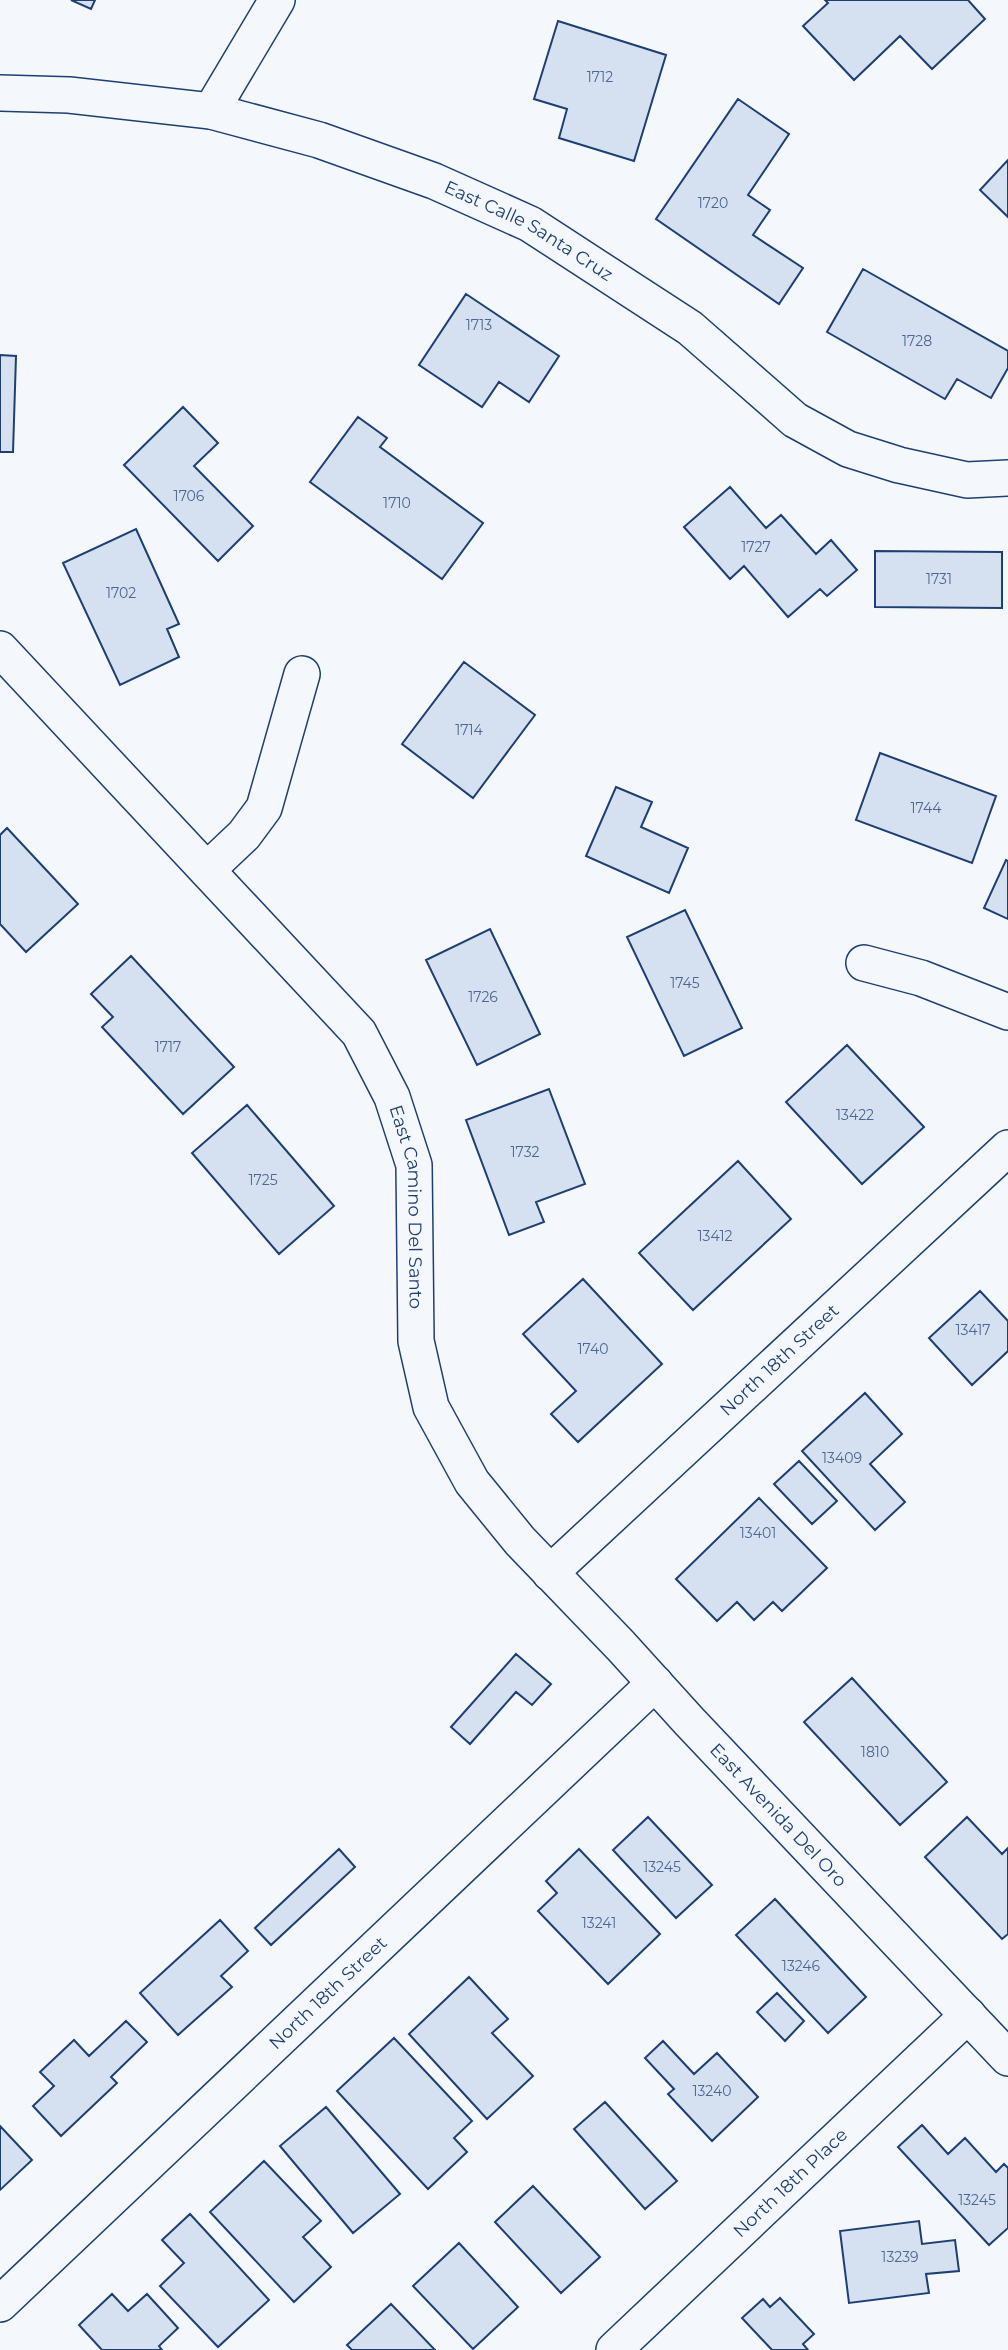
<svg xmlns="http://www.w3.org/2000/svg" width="1008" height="2350" font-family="Montserrat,sans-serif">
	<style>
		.building { fill: #d5e0f0; stroke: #1d3f73; stroke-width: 2 }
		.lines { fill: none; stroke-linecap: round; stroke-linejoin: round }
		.minor-casing { stroke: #1d3f73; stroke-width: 38 }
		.minor { stroke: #f4f7fb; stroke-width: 35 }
		.labels { text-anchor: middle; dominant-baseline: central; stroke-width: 5; stroke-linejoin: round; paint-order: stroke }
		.number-label { font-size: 14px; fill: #4b6792 }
		.street-label { font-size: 18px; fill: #1d3f73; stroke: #f4f7fb }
	</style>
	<rect width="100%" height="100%" fill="#f4f7fb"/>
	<path class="building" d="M71,0H95L91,9Z
		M825,0H968L985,19L932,69L900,36L854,80L803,26L828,3Z
		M558,21L666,55L634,161L559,138L567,109L534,99Z
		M738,99L789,134L748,195L770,210L753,235L803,268L779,304L656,219Z
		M1008,160V217L980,190Z
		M863,269L1008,351V368L991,398L957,379L945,399L827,332Z
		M466,294L559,356L529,402L499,382L482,407L419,365Z
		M0,355L16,356L13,452H0Z
		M183,407L218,443L194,466L253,526L218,561L124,465Z
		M358,417L387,438L380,447L483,523L442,579L310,482Z
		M730,487L766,528L781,515L816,554L831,540L857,570L827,596L820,589L788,617L744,566L730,579L684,527Z
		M136,529L179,624L167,629L179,657L120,685L63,563Z
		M875,551L1002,552V608L875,607Z
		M464,662L535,715L473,798L402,744Z
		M880,753L996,796L972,863L856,820Z
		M616,787L652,802L641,827L688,848L669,893L586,856Z
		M7,828L78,904L26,952L0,924V835Z
		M1006,860L1008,861V919L984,908Z
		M685,910L742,1028L684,1056L627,937Z
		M490,929L540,1034L477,1065L426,960Z
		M131,956L234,1067L183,1114L102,1027L113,1017L91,994Z
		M847,1045L924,1127L862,1184L786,1102Z
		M549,1089L585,1184L536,1202L544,1222L509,1235L466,1120Z
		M247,1105L334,1206L279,1254L192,1153Z
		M738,1161L791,1219L693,1310L639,1253Z
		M583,1279L662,1364L578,1442L551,1414L576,1391L523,1334Z
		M980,1291L1008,1321V1351L972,1385L929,1338Z
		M865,1393L902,1434L870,1464L905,1502L875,1530L802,1451Z
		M799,1461L837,1501L812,1524L774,1484Z
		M759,1498L827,1568L782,1611L773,1602L754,1620L737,1602L717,1621L676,1579Z
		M516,1654L551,1684L532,1705L516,1692L470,1744L451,1727Z
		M852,1678L947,1782L900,1825L804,1722Z
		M648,1817L712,1885L676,1918L613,1850Z
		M967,1817L1002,1854L1008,1848V1934L1002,1939L925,1857Z
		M339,1849L355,1867L271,1945L255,1928Z
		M579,1849L660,1934L608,1984L538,1911L557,1893L546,1881Z
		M775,1899L866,1997L828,2033L736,1935Z
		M220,1920L248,1951L221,1976L232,1987L178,2035L140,1993Z
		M469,1977L508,2019L492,2033L533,2076L487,2119L409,2034Z
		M777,1993L804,2021L785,2041L757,2012Z
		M126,2021L147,2042L111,2077L117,2083L61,2136L33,2106L54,2086L40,2072L74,2040L89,2056Z
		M394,2038L472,2121L454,2138L467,2152L428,2189L337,2091Z
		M663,2041L694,2074L717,2053L758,2097L712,2141L668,2094L674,2089L645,2058Z
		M605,2102L677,2181L645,2209L574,2129Z
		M326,2107L400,2194L353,2233L280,2146Z
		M922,2125L948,2154L965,2138L996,2172L1004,2164L1008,2168V2228L989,2245L898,2147Z
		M0,2126L32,2160L0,2190Z
		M264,2161L321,2221L303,2237L331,2267L294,2302L210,2212Z
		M533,2186L600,2257L561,2293L495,2222Z
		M190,2214L269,2300L218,2347L160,2286L184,2263L162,2240Z
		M919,2221L922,2244L955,2240L959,2271L926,2274L929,2293L849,2303L840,2231Z
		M459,2243L518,2307L473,2349L413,2286Z
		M112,2294L128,2311L147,2294L178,2328L159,2346L162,2350H102L79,2325Z
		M780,2298L814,2334L803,2344L808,2350H772L742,2318L763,2299L770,2307Z
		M391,2304L435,2350H352L347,2345Z"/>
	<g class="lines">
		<g class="minor-casing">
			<g id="minor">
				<path id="s1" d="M0,93L69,95L211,111L319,140L434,181L530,224L690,328L795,420L848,449L899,465L967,480L1008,478"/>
				<path d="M211,111L277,0"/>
				<path id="s2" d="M0,649L359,1033L392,1097L414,1165L416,1341L431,1407L472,1482L520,1541L621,1646L689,1721L1008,2058"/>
				<path d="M207,870L244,835L264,808L302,674"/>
				<path d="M864,963L921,978L1008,1012"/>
				<path id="s3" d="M550,1573L1008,1148"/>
				<path id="s4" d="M0,2304L655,1683"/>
				<path id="s5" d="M614,2350L968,2015"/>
			</g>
		</g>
		<use href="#minor" class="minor"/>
	</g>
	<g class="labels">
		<g class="number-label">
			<text x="600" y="77">1712</text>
			<text x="713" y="203">1720</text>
			<text x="479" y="325">1713</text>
			<text x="917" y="341">1728</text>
			<text x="189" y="496">1706</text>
			<text x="397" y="503">1710</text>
			<text x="756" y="547">1727</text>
			<text x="939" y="579">1731</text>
			<text x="121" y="593">1702</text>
			<text x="469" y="730">1714</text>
			<text x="926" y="808">1744</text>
			<text x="685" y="983">1745</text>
			<text x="483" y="997">1726</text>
			<text x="168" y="1047">1717</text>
			<text x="855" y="1115">13422</text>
			<text x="525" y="1152">1732</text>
			<text x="263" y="1180">1725</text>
			<text x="715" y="1236">13412</text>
			<text x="973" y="1330">13417</text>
			<text x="593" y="1349">1740</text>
			<text x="842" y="1458">13409</text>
			<text x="758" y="1533">13401</text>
			<text x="875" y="1752">1810</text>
			<text x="662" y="1867">13245</text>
			<text x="599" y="1923">13241</text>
			<text x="801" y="1966">13246</text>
			<text x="712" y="2091">13240</text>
			<text x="977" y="2200">13245</text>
			<text x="900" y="2257">13239</text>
		</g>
		<g class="street-label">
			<text stroke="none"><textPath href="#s1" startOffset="553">East Calle Santa Cruz</textPath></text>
			<text stroke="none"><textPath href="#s2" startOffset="710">East Camino Del Santo</textPath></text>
			<text stroke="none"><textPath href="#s3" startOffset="313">North 18th Street</textPath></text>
			<text stroke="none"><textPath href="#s2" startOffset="1451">East Avenida Del Oro</textPath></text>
			<text stroke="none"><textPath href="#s4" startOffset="452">North 18th Street</textPath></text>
			<text stroke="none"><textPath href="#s5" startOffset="243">North 18th Place</textPath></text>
		</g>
	</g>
</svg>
